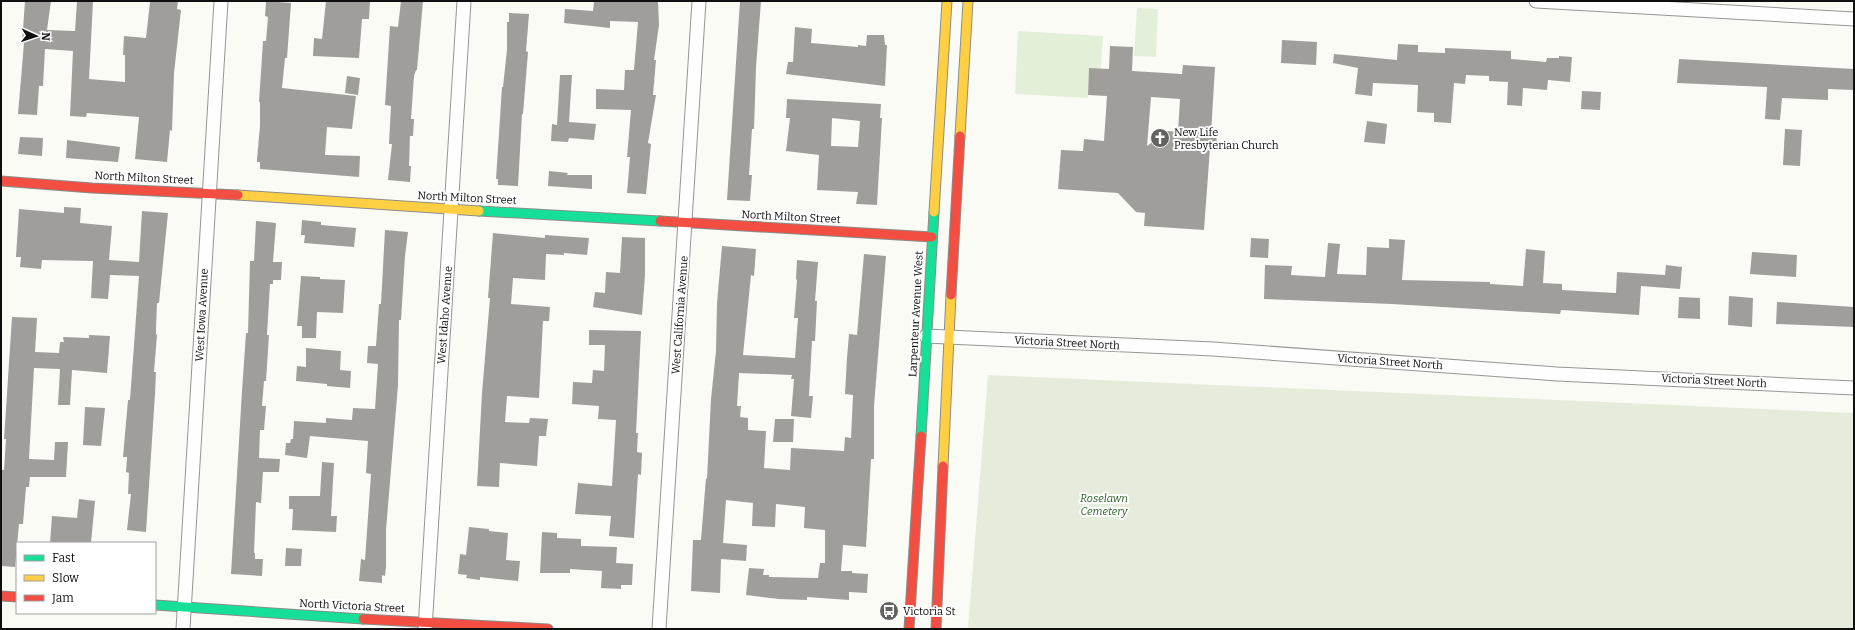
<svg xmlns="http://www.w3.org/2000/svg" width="1855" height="630" font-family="Bitter,serif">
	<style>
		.green { fill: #e3efd8 }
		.cemetery { fill: #e5ecdb }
		.building { fill: #9f9e9b; fill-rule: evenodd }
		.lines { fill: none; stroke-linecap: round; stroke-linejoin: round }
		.street-casing { stroke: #959593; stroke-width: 15 }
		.fast-casing { stroke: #8c8c8a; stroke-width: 11 }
		.slow-casing { stroke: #8c8c8a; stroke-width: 11 }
		.jam-casing { stroke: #8c8c8a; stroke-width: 11 }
		.street { stroke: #fefefe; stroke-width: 13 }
		.fast { stroke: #16e098; stroke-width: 9 }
		.slow { stroke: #ffcf43; stroke-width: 9 }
		.jam { stroke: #f24e42; stroke-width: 9 }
		.labels { text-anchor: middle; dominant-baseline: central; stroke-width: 4; stroke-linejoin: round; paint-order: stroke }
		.poi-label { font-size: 11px; fill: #0f0f0f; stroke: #fff; text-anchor: start }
		.street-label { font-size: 11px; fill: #0f0f0f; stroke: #fff }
		.park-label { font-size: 11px; font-style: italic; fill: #2c6126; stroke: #fff }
	</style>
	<rect width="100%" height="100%" fill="#fbfbf6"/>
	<path class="green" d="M1137,8L1158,9L1156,57L1134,56Z
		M1018,31L1103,36L1101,68H1089L1088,98L1015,94Z"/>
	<path class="cemetery" d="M988,375L1854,413V629H968Z"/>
	<path class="building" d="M25,1H51L47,30L75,31L77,1H93L89,79L125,82V55H123L124,36L146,38L150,2L178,1L177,9L181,10L174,73L172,131L170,130L167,162L135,159L139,117L87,113L86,117L70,116L73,51L45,49L43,86H39L37,115L18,114L24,43H22Z
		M266,1L291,3L287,58H285L282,88L356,96L352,129L327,127L325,155L360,156L359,177L260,169V162H257V159L260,126V102H259L263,41H266L268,17L265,16Z
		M326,1H370L369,19H362L359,58L313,56L314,38L322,39Z
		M401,1H423L417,70H416L414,76L411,119H414L413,136H410L409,166H411L410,182L388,180L392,144H389L391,106L385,105L390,26L398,27Z
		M594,1H658L659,25L654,60H656L653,95H656L648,143L651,144L646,194L627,193L630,157H627L631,110L596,109V89L624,90L625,70H634L638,22L610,21V28L564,23L565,9L593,11Z
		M740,1H761L756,67L754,129H752L749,175H752L750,201L727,200Z
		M509,13L529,14L526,51L528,52L523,114H522L518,186L498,185V179H496L502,87H503L507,50V22H509Z
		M795,27L812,29L811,43L858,47V45L866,46L867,35H884L885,45H887L885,86L786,74L788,62H793Z
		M1282,40L1317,42L1316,65L1281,63Z
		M1398,44L1418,45V52L1445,53V48L1511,51V59L1546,62L1547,58H1559V56L1572,57L1570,82L1548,80L1547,90L1523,88L1522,106L1507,105L1508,82L1489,81V76L1466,75L1465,84L1454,83L1451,123L1434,122V113L1417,112L1418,85L1373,83L1372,96L1355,94L1358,68L1333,63L1334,54L1397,60Z
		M1110,46L1133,47L1132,71L1182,74L1183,65L1215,67L1211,134H1217L1216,148H1210L1204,230L1144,226L1145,213L1136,212L1118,193L1058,189L1061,150L1083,151L1084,139L1104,141L1107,96L1088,95L1089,68L1109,69ZM1151,97L1180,99L1178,132L1168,131L1147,146Z
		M1679,59L1854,69V90L1828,89V100L1782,98L1780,120L1765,119L1767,87L1677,83Z
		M560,75H572L569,122L596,124L594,140L569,138L568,142L551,141L552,124L557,125Z
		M347,76L360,78L358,95L345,93Z
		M1582,91L1601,92L1600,110L1581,109Z
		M787,99L881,104L880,118H882L877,205L856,204L858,192L817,190L819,155L786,151L790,118H786ZM832,118L860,121L858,147L831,146Z
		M1367,121L1387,124L1385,144L1364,142Z
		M1785,129L1802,130L1800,166L1783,165Z
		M20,137L43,138L42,156L18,154Z
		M67,140L120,147L118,162L66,158Z
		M549,171L568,173L567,175H592V189L548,186Z
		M64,207L81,208L80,223L112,226L109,260L139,262L142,211L168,213L159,303H157L156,328V334L157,335L154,372H156L155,394L146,532L127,530L131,494H128L129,473L126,472L127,457H123L128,400H130L139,276L110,275L108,299L91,298L93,261L42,260L41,269L20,267L21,257H16L19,209L64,213Z
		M302,220L321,222V225L356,228L354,247L304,243L305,235H301Z
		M256,221L276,223L273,262H282L281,280H273V284H270L267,335H269L266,381H264L262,406H266L264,430H260L259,458L280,459L279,472H263L261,503L256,502L254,553H255V559H263L262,576L231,574L242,391L246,333H248L250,261H254Z
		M385,230L408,232L405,256L401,320H399L398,385L386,530V567L385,576L382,575V583L359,581L361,559L365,560L371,474L366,473L368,441L310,436L307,458L285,455L286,443H290L291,439H293L294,421L326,423V418L352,420L353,408L375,409L378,364L367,363L368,346H376L379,304H381Z
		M493,233L545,238V235L589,238L587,255L564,253V255L546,254L545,280L513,278L511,304L550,307L549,321H543L539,398L507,396L505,422L529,423L530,418L548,419L546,436H539L537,466L500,463L499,487L477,486L482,393L490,298H488Z
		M622,237L645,238V275L642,315L593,307L595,292L605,293L606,272L620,273Z
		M1251,238L1269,239L1268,258L1250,257Z
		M1389,239L1405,240L1402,280L1490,282V284L1523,286L1526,249L1545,251L1543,283L1562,284V290L1616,293L1617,272L1665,275L1666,265L1682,267L1680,289L1641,286L1639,315L1561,310L1560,314L1392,304L1264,299L1265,265L1292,266L1291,275L1325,277L1328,243L1340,244L1337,274L1366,275L1367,247L1389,248Z
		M722,246L756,249L754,276L751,275L743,355L795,358L798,318H794L797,280L796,279L797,260L818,262L815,301H817L815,341H812L809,396H813L811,418L791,416L794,379H791L792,375L739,373L737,406H741L740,417L748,418V430L766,431L764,468L790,470L791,448L844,451L845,437L851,438L853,395L845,394L847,358L849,334L857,335L864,254L886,256L874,406V459H871L866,547L843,545L841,571H852V573L868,574L867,593L849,592V600L807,597V600L779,599L746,595L749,568L764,569L763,575H769V577L818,578L820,563H825V530L804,528L805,507L776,504L775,527L752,526L753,503L726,500L723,543L747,545L746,561L721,559L720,593L691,591L693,540H701L706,478L707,479L711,399L716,351L717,303Z
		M1752,252L1797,255L1796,277L1750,274Z
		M301,276L320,277V279L345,280L343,313L317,312L316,338H302V326H297Z
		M1729,296L1753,298L1752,327L1728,325Z
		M1679,297L1700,298V319L1678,318Z
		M1777,302L1854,307V327L1776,324Z
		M12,317L37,318L35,352L59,353L60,342H64L63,337L89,338V335L110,336L107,373L72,370L70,405H58L60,369L34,368L29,459L54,460L55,442H68L66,477H30L29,487H26L23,524H19L15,567L1,566V470H4L6,439H4L5,424Z
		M589,330L641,331L636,433H638L637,452L642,453L641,475L638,474L634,538L609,536L611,516L575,514L578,483L612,486L616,420L598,419L599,406L572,404L573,382L592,383L593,370L604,371L605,345H589Z
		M306,348L341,351L340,370L351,371L350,388L327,386V384L296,381L297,366L306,367Z
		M85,407L105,408L101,446L83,445Z
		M775,419H794L793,442H773Z
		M322,462L334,463L331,516H337L336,532L292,530L293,509H289V496H320Z
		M79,499L95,501L91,543H50L52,516L77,518Z
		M469,527L489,529V531L508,533L506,560L520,561L518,581L480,577V580L466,578L467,575L458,574L460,554L466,555Z
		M542,532L557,533V538L581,539V546L617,547L616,563L633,564L632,585H621V589L601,588L602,571L570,569V573H540Z
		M286,548L302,549L301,566H285Z"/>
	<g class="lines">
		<g class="street-casing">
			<path id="street" d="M1536,1L1854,19
				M926,336L1213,349L1557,374L1854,388
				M183,629L221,1
				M425,629L464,1
				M659,629L699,1"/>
		</g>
		<g class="fast-casing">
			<path id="fast" d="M479,211L660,221
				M921,436L934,212
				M155,605L363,619"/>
		</g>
		<g class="slow-casing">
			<path id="slow" d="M960,136L968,1
				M238,195L479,211
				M934,212L947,1
				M943,466L951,295"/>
		</g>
		<g class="jam-casing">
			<path id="jam" d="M1,181L92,188L238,195
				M660,221L932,237
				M951,295L960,136
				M1,596L17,597
				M363,619L548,629
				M909,629L921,436
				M936,629L943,466"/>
		</g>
		<use href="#street" class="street"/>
		<use href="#fast" class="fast"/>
		<use href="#slow" class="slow"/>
		<use href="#jam" class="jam"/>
	</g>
	<defs>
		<g id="church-disc" transform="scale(1)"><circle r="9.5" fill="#626260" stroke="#fff"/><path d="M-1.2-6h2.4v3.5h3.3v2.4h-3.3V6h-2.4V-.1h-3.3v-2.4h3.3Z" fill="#fff"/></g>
		<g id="bus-disc" transform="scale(1)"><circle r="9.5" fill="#626260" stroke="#fff"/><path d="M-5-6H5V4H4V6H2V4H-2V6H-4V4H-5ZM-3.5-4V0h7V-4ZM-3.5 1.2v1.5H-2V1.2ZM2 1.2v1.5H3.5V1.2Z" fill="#fff"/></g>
	</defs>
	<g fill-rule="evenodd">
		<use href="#church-disc" x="1160" y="138"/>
		<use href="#bus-disc" x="889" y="611"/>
	</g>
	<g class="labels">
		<g class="poi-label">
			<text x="1174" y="132">New Life<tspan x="1174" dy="13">Presbyterian Church</tspan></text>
			<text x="903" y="611">Victoria St</text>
		</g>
		<g class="street-label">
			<text transform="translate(144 178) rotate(3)">North Milton Street</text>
			<text transform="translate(467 198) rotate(3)">North Milton Street</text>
			<text transform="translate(791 217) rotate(3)">North Milton Street</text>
			<text transform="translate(916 314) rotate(-87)">Larpenteur Avenue West</text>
			<text transform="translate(202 315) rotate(-87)">West Iowa Avenue</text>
			<text transform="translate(445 315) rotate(-86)">West Idaho Avenue</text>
			<text transform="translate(680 315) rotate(-86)">West California Avenue</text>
			<text transform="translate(1067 343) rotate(3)">Victoria Street North</text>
			<text transform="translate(1390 362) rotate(4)">Victoria Street North</text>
			<text transform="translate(1714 381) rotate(3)">Victoria Street North</text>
			<text transform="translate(352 606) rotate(3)">North Victoria Street</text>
		</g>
		<g class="park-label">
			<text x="1104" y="498">Roselawn<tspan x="1104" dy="13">Cemetery</tspan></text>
		</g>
	</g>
	<rect width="1855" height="630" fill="none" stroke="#0f0f0f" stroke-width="4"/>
	<rect x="16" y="542" width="140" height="72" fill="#ffffff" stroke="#9f9f9f"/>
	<rect x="24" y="555" width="20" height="6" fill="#16e098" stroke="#9f9f9f"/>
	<text x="52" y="562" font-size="12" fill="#0f0f0f">Fast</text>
	<rect x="24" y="575" width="20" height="6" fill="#ffcf43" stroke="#9f9f9f"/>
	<text x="52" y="582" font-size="12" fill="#0f0f0f">Slow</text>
	<rect x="24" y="595" width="20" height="6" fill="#f24e42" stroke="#9f9f9f"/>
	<text x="52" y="602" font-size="12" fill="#0f0f0f">Jam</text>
	<g transform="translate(36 36) rotate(93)" stroke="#ffffff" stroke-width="3" paint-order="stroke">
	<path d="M0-3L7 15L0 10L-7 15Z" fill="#0f0f0f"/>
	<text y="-6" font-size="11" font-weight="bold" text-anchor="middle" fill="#0f0f0f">N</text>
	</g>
</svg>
